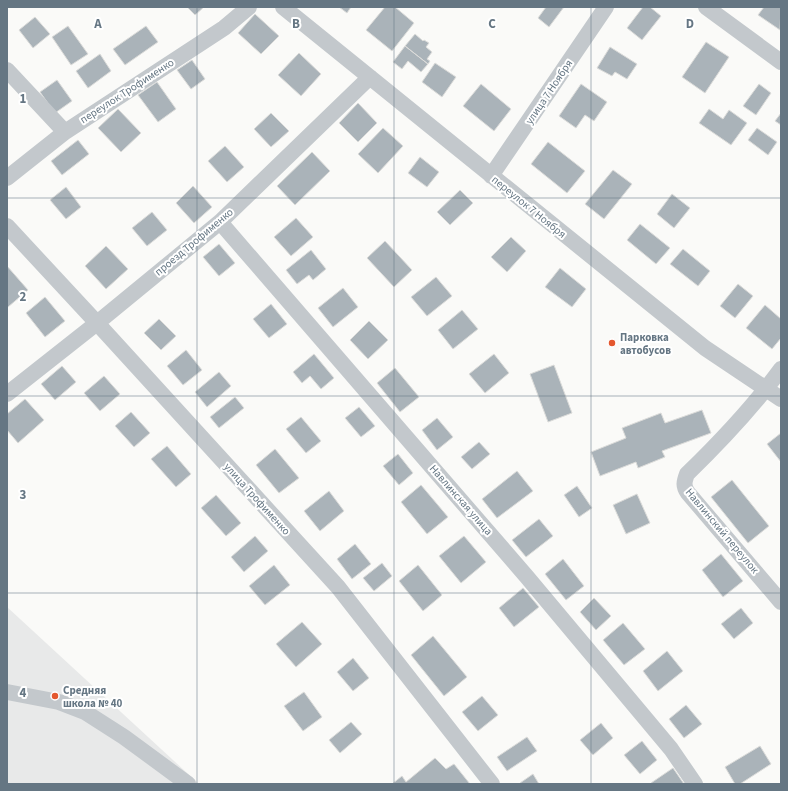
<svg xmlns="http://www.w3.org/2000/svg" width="788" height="791" font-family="'Source Sans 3',sans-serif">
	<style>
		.built { fill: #e8e9e9 }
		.building { fill: #aab3b9; stroke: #dcdcda }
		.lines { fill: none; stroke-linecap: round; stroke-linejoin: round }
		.minor { stroke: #c3c8cc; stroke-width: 16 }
		.grid { fill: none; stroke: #657683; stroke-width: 1; stroke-opacity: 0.55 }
		.poi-dot { fill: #e4572e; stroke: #fff; stroke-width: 1.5 }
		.labels { text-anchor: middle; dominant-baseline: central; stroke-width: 4; stroke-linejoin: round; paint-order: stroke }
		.street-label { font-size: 11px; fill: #657683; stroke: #fff }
		.poi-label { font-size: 11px; font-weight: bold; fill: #657683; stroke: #fff; text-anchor: start }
		.grid-label { font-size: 13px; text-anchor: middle; font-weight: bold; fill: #657683; stroke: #fff; stroke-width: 4; stroke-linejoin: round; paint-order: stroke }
	</style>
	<rect width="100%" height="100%" fill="#fafaf8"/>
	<path class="built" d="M7,607L199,784H7Z"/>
	<path class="building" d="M187,7H204L195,15Z
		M339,7H351L347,13Z
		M385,7H395L414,23L392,51L366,30Z
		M546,7H564L549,27L538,18Z
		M643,7H650L661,16L642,40L627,28Z
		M764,7H781L780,30L758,15Z
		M255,14L279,36L261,54L238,33Z
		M35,17L50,34L33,48L19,30Z
		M68,26L88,54L71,65L52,37Z
		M146,26L158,42L125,65L113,49Z
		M415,34L423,41L424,40L429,43L426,47L432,52L427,59L430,61L428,64L405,46Z
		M706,42L729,57L705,93L682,77Z
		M405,46L428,64L421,72L408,61L402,69L393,62Z
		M610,47L637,64L627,79L615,72L612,76L597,68Z
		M299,53L321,74L301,96L278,75Z
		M100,54L111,71L88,88L76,71Z
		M192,60L205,79L191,89L177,70Z
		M435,63L456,77L442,97L422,82Z
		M57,80L72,101L55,113L40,92Z
		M157,82L176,109L158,122L138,95Z
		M481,84L511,109L494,131L463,106Z
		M581,84L607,102L594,121L585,115L576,128L559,116Z
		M759,84L771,93L756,115L743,106Z
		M358,103L377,123L358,142L339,123Z
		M118,109L141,133L121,152L98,128Z
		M709,109L723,119L729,110L747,123L731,145L699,123Z
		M271,113L289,131L271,147L254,129Z
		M781,113V125L775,121Z
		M383,128L403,146L378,173L358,154Z
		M757,128L777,142L768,155L748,140Z
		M78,140L89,154L62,175L51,161Z
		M548,142L585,171L567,193L531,164Z
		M225,146L244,167L227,182L208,161Z
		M312,152L330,171L295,205L277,186Z
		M420,157L439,172L427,187L408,173Z
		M613,170L632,184L604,219L585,204Z
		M193,186L212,207L194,223L176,203Z
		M66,187L81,207L66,219L50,200Z
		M460,190L473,203L450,225L437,212Z
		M672,194L690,208L674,228L657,214Z
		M152,212L167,230L147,246L132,228Z
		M296,218L313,237L291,256L274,237Z
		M640,224L670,248L656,264L627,240Z
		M511,237L526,251L507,272L491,257Z
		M385,241L412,270L394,287L367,258Z
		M219,244L235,263L219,276L203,257Z
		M106,246L128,269L106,289L85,266Z
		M683,249L710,271L698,286L670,264Z
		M311,250L326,269L313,280L309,275L297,284L286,270Z
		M7,266L28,290L8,307L7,305Z
		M560,268L586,289L572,307L545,287Z
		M436,277L452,296L427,316L411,297Z
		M738,284L753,296L735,318L720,306Z
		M343,288L358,307L333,327L318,308Z
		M45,297L65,321L45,337L26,313Z
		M271,304L287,324L269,338L253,319Z
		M765,305L781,319V338L772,349L746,328Z
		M462,310L478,329L453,349L438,330Z
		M159,319L176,336L161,350L144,333Z
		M369,321L388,340L368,359L350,340Z
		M186,350L202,370L183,385L167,366Z
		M314,354L334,378L321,389L310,376L302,383L293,372Z
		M494,354L509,373L485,393L469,374Z
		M554,365L572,413L548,422L530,374Z
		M62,366L76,382L55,400L41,384Z
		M395,368L419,397L400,412L377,383Z
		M219,372L231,386L207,407L195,392Z
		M104,376L120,394L100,411L84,393Z
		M235,397L244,408L219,428L210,417Z
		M25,399L44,420L18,443L7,430V414Z
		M359,407L375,426L361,437L345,418Z
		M702,410L711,433L662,451L665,457L638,468L636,462L600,476L591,452L626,438L622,428L661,413L665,423Z
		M131,412L150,433L134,447L115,426Z
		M301,417L321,441L306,453L286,429Z
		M437,418L453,437L437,450L422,430Z
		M781,433V462L767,444Z
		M479,442L490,454L472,469L461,457Z
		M167,446L191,474L176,487L151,459Z
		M275,449L299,478L279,493L256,465Z
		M398,454L413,473L399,485L383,466Z
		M517,471L533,491L497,518L482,499Z
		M732,480L769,526L748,543L711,497Z
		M421,485L448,517L427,534L401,502Z
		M577,486L592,508L579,517L564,495Z
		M329,491L344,511L320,531L304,511Z
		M637,494L650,523L626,534L613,505Z
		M216,495L241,523L226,536L201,508Z
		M539,519L553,536L526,557L512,540Z
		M255,536L268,551L244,572L231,557Z
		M464,536L486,562L461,583L439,556Z
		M355,544L371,564L352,579L337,559Z
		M721,554L743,581L723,597L702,570Z
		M563,559L584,586L566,600L545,574Z
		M382,563L392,576L374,591L363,578Z
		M274,565L290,585L265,605L249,586Z
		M418,565L442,595L423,611L399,581Z
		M523,588L539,607L514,627L499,608Z
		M594,598L611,616L596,630L580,612Z
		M741,608L753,623L734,639L721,624Z
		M302,622L322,644L296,667L276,644Z
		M623,623L645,649L624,665L603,640Z
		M433,636L467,677L444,696L411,655Z
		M667,651L683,671L658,691L643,671Z
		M353,658L369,678L353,691L337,672Z
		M304,692L322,717L303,731L284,706Z
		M482,696L498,715L478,731L462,712Z
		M686,705L702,724L684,738L669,719Z
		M351,722L362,734L340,753L329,740Z
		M601,723L613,738L593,755L580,740Z
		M527,737L537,751L507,771L497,757Z
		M642,741L657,760L640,774L624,755Z
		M760,746L771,764L740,784H735L725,767Z
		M435,758L446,769L454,764L470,784H392L402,776L406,782Z
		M673,768L684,784H651V783Z
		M533,774L539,784H520V783Z"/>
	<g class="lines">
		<path class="minor" d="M283,7L705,348L781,399
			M706,7L781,62
			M7,70L65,132
			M491,176L606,7
			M7,178L65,132L224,28L249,7
			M220,222L527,577L671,749L695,784
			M7,226L97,323L338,587L492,784
			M781,369C753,407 721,441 687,474C684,482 683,486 688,493L781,602
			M7,394L97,323L220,222L370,77
			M7,692L59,702L85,712L124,737L188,784"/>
	</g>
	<path class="grid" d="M197,7V784M394,7V784M591,7V784M7,198H781M7,396H781M7,593H781"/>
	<g class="poi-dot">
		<circle cx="612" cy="343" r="4"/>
		<circle cx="55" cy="696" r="4"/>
	</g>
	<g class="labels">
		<g class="street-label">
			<text transform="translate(127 91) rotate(-33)">переулок Трофименко</text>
			<text transform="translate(549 92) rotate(-56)">улица 7 Ноября</text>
			<text transform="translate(529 207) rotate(39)">переулок 7 Ноября</text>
			<text transform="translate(194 242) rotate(-40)">проезд Трофименко</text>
			<text transform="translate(257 499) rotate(48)">улица Трофименко</text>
			<text transform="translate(461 500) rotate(49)">Навлинская улица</text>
			<text transform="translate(722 531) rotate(50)">Навлинский переулок</text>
		</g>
		<g class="poi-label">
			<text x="620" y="337">Парковка<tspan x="620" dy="13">автобусов</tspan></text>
			<text x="63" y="690">Средняя<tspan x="63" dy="13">школа № 40</tspan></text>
		</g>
	</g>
	<g class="grid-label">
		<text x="98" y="28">A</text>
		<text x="296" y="28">B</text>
		<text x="492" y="28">C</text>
		<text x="690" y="28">D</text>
		<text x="23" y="103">1</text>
		<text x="23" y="301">2</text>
		<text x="23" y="499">3</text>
		<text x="23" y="697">4</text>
	</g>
	<rect width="788" height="791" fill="none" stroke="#657683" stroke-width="16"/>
</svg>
